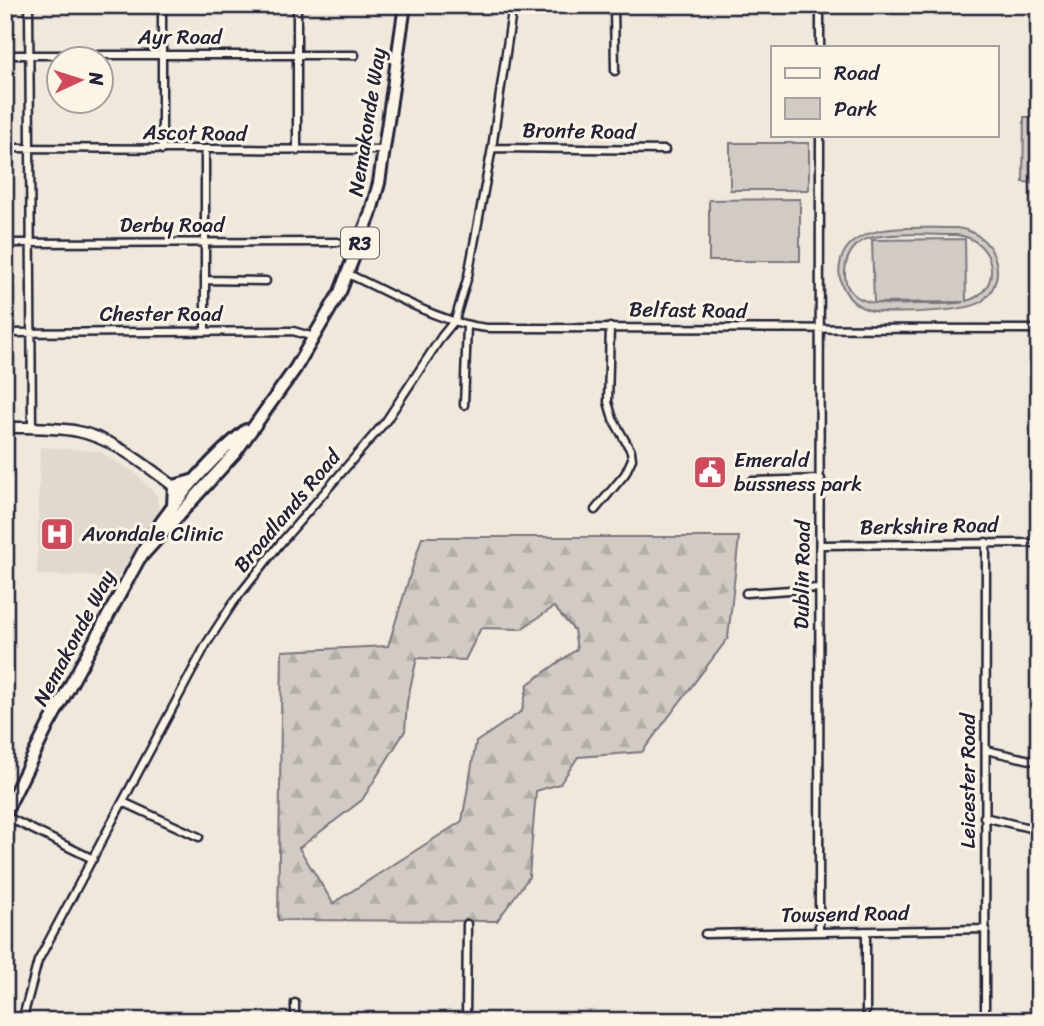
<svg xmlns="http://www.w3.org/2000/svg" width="1044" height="1026" font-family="Sriracha,sans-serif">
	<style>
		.built { fill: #e0d9cf }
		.green { fill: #d1cbc3; stroke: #7a767f; stroke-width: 2; fill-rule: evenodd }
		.forest { fill: url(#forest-firs); stroke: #7a767f; stroke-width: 2; fill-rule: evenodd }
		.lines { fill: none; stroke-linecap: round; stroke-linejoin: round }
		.minor-casing { stroke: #22223b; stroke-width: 11 }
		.secondary-casing { stroke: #22223b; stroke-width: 14 }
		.trunk-casing { stroke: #22223b; stroke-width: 16 }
		.minor { stroke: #fcf5e5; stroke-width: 6 }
		.secondary { stroke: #fcf5e5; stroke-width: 9 }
		.trunk { stroke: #fcf5e5; stroke-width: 10 }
		.labels { text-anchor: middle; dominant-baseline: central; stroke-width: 6; stroke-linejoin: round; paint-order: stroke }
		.shield { fill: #fcf5e5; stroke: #63616e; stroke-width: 2 }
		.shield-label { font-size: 19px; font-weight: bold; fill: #22223b }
		.street-label { font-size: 21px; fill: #22223b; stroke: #fcf5e5 }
		.poi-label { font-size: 21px; fill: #22223b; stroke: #fcf5e5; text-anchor: start }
	</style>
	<defs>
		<pattern id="forest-firs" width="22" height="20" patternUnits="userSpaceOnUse" patternTransform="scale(1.75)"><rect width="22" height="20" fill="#d1cbc3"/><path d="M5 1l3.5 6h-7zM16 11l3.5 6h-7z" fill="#b3aea8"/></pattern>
	</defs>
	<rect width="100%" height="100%" fill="#efe8db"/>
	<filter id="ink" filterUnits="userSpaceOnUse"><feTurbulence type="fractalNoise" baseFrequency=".0143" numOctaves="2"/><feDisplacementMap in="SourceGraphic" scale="14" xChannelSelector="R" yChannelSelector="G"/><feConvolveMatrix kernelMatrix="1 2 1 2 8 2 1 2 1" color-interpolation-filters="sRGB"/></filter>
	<g filter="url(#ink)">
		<path class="built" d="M40,447L99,451L134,472L157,495L159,516L111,587L94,576L37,575Z"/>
		<path class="green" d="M1024,117H1039V183L1023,182Z
			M730,143H809V190H730Z
			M800,199V261H709V200Z
			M956,228C993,231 1013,277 981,302C967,312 887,315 869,310C859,307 850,301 845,291C839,281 838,270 841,260C852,219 923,229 956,228ZM956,235C996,238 1005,291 966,301L965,239L872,240L874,303L964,302C949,305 932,304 916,304C888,305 837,309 846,264C849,251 858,241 870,238C892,232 933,235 956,235Z"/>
		<path class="forest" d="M422,537H739L728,638L642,752L578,757L560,784L536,791L529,877L497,921L278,920L282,651L388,646ZM554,607L574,630L577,649L528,684L522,711L476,742L462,821L333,903L299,848L362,800L405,731L407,702L417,658L465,660L481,628L521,629Z"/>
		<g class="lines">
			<g class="minor-casing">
				<path id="minor" d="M29,5L32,428
					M614,5L615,71
					M820,5V47
					M5,55H355
					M5,148L385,150
					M492,148L665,150
					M162,150V5
					M297,151V5
					M5,243L338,242
					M348,274C393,294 438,323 487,328L1039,329
					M205,280L266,281
					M205,330V151
					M5,333L293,331L314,337
					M464,405L467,326
					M752,481L821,479
					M595,510L625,474L632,459L631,451L613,419L608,402L610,327
					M820,545L1039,543
					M746,593L819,588
					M986,750L1039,762
					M123,802L199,837
					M5,816L93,859
					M984,817L1038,830
					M819,932L820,135
					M705,934L986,929
					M866,1011V931
					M22,1021L38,961L207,643L233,603L279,545L386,421L442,336L455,320L468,276L492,148L513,5
					M295,1021V1003
					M466,1021L467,924
					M985,1021L986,542"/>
			</g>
			<g class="secondary-casing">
				<path id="secondary" d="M5,427C29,428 53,427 76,431C116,439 147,467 179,490"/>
			</g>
			<g class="trunk-casing">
				<path id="trunk" d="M173,506L174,486L195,480
					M141,557L235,453L295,369L340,292L370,215L379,183L405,5
					M5,813L48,726L151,537C177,498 210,460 246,430"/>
			</g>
			<use href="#minor" class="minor"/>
			<use href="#secondary" class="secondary"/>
			<use href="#trunk" class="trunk"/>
		</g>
	</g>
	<defs>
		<g id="civic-square" transform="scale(1.75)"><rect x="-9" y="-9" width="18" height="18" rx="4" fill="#d1495b" stroke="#fcf5e5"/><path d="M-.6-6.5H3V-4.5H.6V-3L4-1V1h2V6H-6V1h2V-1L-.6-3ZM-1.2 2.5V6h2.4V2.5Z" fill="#fff"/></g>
		<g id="hospital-square" transform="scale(1.75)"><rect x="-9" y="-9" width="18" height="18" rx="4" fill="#d1495b" stroke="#fcf5e5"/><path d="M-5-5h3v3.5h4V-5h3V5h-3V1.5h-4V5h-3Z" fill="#fff"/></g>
	</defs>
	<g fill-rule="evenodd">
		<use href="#civic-square" x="710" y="472"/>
		<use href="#hospital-square" x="57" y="534"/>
	</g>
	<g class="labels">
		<rect class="shield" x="341" y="227.5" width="38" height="31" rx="5"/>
		<g class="shield-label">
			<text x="360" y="243">R3</text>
		</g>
		<g class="street-label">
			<text x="180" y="37">Ayr Road</text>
			<text transform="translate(367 122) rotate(-81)">Nemakonde Way</text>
			<text transform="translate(579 131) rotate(1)">Bronte Road</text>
			<text transform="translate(195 133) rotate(1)">Ascot Road</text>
			<text x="172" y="225">Derby Road</text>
			<text transform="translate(688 310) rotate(1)">Belfast Road</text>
			<text x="161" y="314">Chester Road</text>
			<text transform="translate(287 511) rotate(-50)">Broadlands Road</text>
			<text transform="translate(929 526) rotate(-1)">Berkshire Road</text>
			<text transform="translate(802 575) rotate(-89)">Dublin Road</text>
			<text transform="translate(74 638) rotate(-62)">Nemakonde Way</text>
			<text transform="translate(968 781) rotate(-90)">Leicester Road</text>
			<text transform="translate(845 914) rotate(-1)">Towsend Road</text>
		</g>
		<g class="poi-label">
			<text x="734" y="460">Emerald<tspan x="734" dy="24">bussness park</tspan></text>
			<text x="82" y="534">Avondale Clinic</text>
		</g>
	</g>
	<rect width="1044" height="1026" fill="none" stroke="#fcf5e5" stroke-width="28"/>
	<rect x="14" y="14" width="1016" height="998" fill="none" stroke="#22223b" stroke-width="2.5" filter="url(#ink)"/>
	<rect x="771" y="46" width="228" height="91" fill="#fcf5e5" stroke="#a5a1a1" stroke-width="2"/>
	<rect x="785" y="68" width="35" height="10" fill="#fcf5e5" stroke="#a5a1a1" stroke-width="2"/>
	<text x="834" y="80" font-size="21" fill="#22223b">Road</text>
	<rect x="785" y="98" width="35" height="21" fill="#d1cbc3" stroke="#a5a1a1" stroke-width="2"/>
	<text x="834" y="116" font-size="21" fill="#22223b">Park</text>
	<g transform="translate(80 80) rotate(86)"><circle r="33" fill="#fcf5e5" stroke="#a5a1a1" stroke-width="2"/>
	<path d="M0-5L12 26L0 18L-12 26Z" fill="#d1495b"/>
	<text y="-10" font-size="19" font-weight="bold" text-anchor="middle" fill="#22223b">N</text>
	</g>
</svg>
